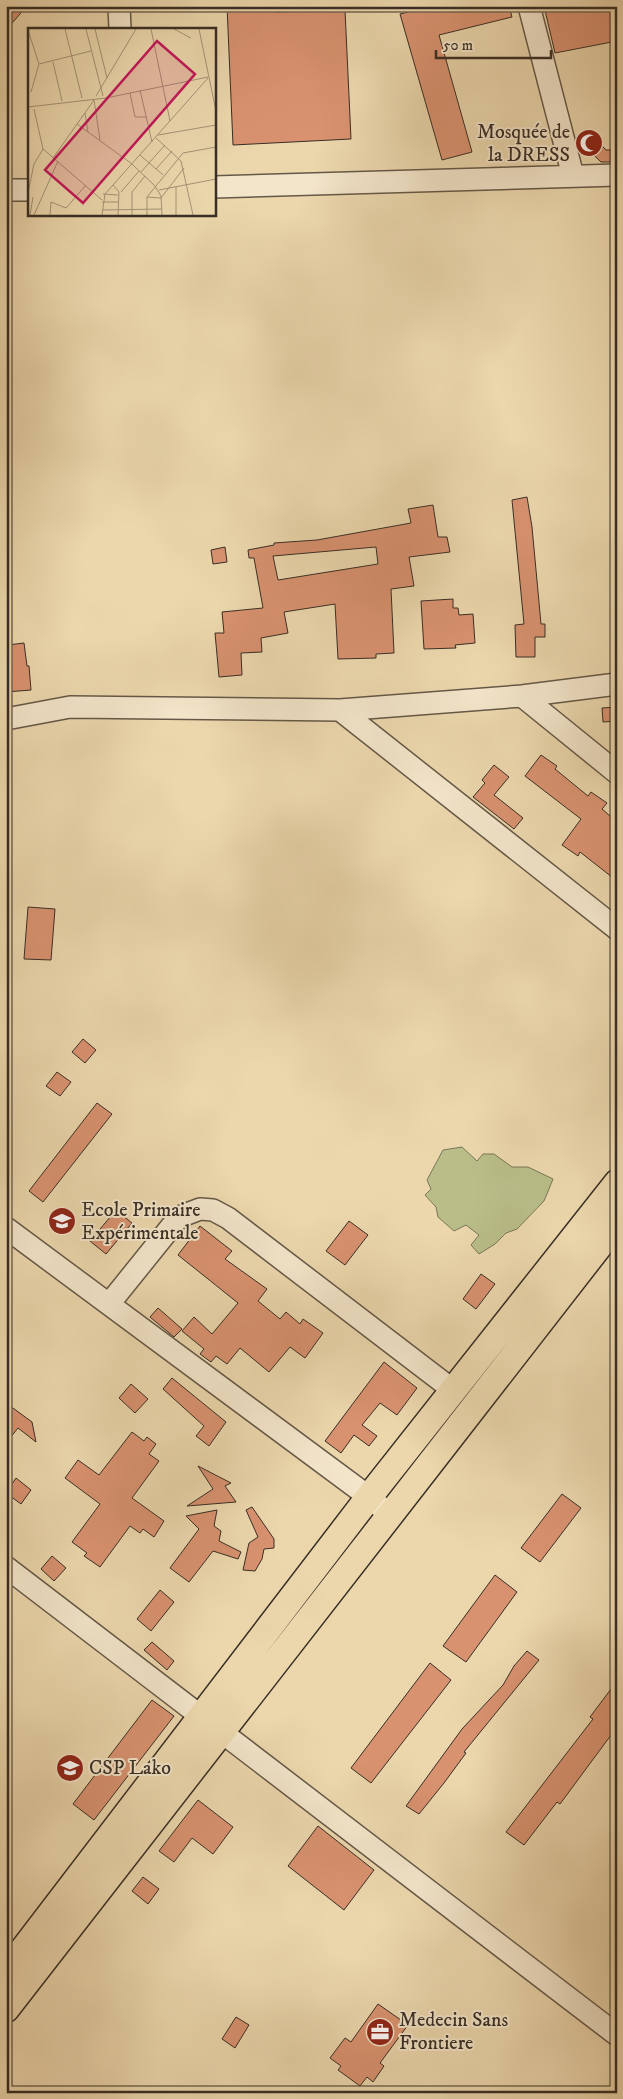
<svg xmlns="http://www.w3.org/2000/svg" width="623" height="2099" font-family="'IM FELL DW Pica',serif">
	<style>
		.green { fill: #b9be89; stroke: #787657 }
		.building { fill: #d99270; stroke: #382e25; fill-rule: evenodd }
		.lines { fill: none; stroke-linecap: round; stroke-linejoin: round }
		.minor-casing { stroke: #655847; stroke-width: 24 }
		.major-casing { stroke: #382e25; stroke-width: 29 }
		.minor { stroke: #f3e5ca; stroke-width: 21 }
		.major { stroke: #ecd7ad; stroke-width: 26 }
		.labels { text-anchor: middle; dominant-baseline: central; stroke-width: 4; stroke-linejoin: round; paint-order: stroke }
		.poi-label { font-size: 20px; fill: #382e25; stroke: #f3e5ca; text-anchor: start }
		.inset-road { fill: none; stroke: #a49377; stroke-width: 1 }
		.view { fill: #c2185b; fill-opacity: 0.15; stroke: #c2185b; stroke-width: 2.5 }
		.inset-edge { fill: none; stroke: #382e25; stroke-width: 2.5 }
	</style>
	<rect width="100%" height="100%" fill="#ecd7ad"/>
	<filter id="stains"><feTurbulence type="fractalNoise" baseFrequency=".004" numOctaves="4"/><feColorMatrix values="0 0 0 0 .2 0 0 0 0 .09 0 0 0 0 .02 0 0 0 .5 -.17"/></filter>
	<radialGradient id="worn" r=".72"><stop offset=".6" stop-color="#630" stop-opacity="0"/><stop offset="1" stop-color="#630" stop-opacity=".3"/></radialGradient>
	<path class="green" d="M462,1147L477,1161L483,1154H494L512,1167H528L553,1179L544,1201L517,1229L506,1233L495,1244L479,1254L471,1245L479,1235L466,1225L454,1231L438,1217L436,1207L425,1195L431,1189L427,1180L443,1150Z"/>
	<path class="building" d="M6,6H27L6,30Z
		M227,6H276V12L345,10L351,139L233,145Z
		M433,6H509L512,17L439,35L472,152L442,160L400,14Z
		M544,6H617V41L555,53Z
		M591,134L606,150H611V162H601L581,143Z
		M527,497L532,527L541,624H545V637H535V657H516L515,625L524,624L512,500Z
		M433,505L438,537H447L450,552L409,557L414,586L391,589L394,653L376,654V658L338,659L335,604L284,612L288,633L261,638L262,652L241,653L242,675L219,677L215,633H224L222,612L263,608L254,558H249L248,550L274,545V543L317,540L411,523L408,509ZM376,547L378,564L278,580L273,556Z
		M225,547L227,562L213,564L211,550Z
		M453,599V608H458L459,615L473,614L475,643L455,645L456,648L424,649L421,601Z
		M24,643L27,666H29L31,690L6,692V668H12L8,645Z
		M617,707V721L603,722L602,708Z
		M541,755L557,766L555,769L588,796L591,792L607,803L602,809L617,822V881L580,852L578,856L562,845L581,819L525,776Z
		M494,765L509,777L494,795L523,818L514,829L473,797L485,783L482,780Z
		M28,907L55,909L51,960L24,959Z
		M83,1039L96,1050L85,1063L72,1052Z
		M57,1072L71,1082L60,1096L46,1086Z
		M97,1103L112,1114L43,1202L29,1191Z
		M116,1210L132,1223L106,1254L90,1241Z
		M349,1221L368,1235L345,1265L326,1251Z
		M200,1226L232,1251L225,1259L267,1289L258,1301L280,1319L286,1312L300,1324L303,1319L323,1333L305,1358L290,1347L269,1372L240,1348L227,1364L216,1356L211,1362L200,1354L204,1349L182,1331L194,1317L212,1334L238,1303L178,1255Z
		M481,1274L495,1284L476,1309L463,1299Z
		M158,1308L182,1329L174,1337L150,1317Z
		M384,1362L417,1388L397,1415L380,1403L362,1425L377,1436L369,1446L354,1435L341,1453L325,1441Z
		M172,1378L226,1422L209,1446L196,1436L204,1426L163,1389Z
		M131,1384L148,1399L135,1413L119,1398Z
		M6,1403L32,1422L36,1442L18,1428L6,1443Z
		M132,1432L144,1441L147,1437L156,1444L149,1454L159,1461L132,1498L164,1521L154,1537L143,1529L140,1533L130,1526L100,1567L84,1556L87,1553L72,1542L100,1504L65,1478L78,1460L99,1475Z
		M198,1466L231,1483L225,1486L236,1502L187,1506L213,1489Z
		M16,1478L31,1490L21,1504L6,1493Z
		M562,1494L581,1508L540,1562L521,1548Z
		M252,1507L274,1539V1548L264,1549L262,1559L255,1571L243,1570L249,1543L258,1537L246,1510Z
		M217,1510L214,1526L221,1531L219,1541L241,1552L238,1559L213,1551L189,1582L170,1568L199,1529L186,1516Z
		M52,1556L66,1568L54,1581L41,1569Z
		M495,1575L517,1592L466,1662L443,1646Z
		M160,1590L174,1602L151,1631L137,1619Z
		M152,1642L174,1661L167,1670L144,1650Z
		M527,1651L539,1660L464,1752L466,1753L444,1783L419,1814L406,1806L462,1729L503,1685L514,1666Z
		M430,1663L451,1680L371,1783L351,1768Z
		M617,1681V1727L560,1804L557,1802L524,1845L506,1832L593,1719L590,1717Z
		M152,1700L174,1716L94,1820L73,1804Z
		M198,1800L233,1827L213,1854L192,1838L174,1862L159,1851Z
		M318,1826L374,1870L344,1910L288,1866Z
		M143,1877L159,1889L148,1904L132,1891Z
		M378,2004L408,2025L380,2063L384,2066L373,2082L367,2077L360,2086L338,2070L341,2066L330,2058L345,2038L351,2042Z
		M236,2017L249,2025L235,2048L222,2039Z"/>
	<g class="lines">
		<g class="minor-casing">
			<path id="minor" d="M119,6L120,29
				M529,6L573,176
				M214,187L617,175
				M6,190H29
				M522,696L617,773
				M340,710L617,929
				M6,719L70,707L340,710L522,696L617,684
				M6,1228L369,1497L389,1514
				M109,1304L179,1217L200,1209L213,1210L228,1218L453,1390
				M6,1567L617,2035"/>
		</g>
		<g class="major-casing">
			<path id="major" d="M6,1972L369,1497L617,1183
				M6,2009L617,1223"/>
		</g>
		<use href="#minor" class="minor"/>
		<use href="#major" class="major"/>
	</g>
	<defs>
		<g id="mosque-disc" transform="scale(1.4375)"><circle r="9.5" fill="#8f2418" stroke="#f3e5ca"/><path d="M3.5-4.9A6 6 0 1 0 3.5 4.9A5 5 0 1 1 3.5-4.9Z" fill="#fff"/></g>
		<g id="school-disc" transform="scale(1.4375)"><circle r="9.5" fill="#8f2418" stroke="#f3e5ca"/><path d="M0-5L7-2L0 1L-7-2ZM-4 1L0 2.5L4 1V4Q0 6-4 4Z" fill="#fff"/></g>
		<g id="office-disc" transform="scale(1.4375)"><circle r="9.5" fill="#8f2418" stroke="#f3e5ca"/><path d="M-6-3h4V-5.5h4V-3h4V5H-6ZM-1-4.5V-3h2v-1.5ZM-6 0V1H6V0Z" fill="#fff"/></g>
	</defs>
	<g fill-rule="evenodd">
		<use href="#mosque-disc" x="589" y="143"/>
		<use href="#school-disc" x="62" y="1221"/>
		<use href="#school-disc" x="70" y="1768"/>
		<use href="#office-disc" x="380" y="2032"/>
	</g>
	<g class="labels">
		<g class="poi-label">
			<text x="570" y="132" text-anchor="end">Mosquée de<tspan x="570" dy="23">la DRESS</tspan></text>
			<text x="81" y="1210">Ecole Primaire<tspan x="81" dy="23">Expérimentale</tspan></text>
			<text x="89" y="1768">CSP Lako</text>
			<text x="399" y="2020">Medecin Sans<tspan x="399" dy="23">Frontiere</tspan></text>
		</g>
	</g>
	<g transform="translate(28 28)">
		<rect width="188" height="188" fill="#ecd7ad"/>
		<path class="inset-road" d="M37,1L54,70M58,1L75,68M67,1L79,50M123,1L142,93M146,1L163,10M171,1L188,83M0,2L11,36L3,64M25,34L34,73M11,36L63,23M112,62L124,114M102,65L107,89H118M68,68L108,1M66,72L72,112M0,79L78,70L180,49M6,81L15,121L74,172M57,85L60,104M49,96L104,136L127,158L133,168L134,187M130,107L188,97M128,110L153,133L165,187M112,127L135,147M25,130L66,72M156,140L133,170L119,169L155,125L188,119M128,141L144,123M113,144L137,117M85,157L91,164L90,187M148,159V187M131,162L188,151M93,164L111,143M0,165L6,136L15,121M75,166L90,167M119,169V187M74,174H90M74,182L134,181M2,187L5,169M6,187L30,133M22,187L23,174L38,180L58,157M74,187L77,166L180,50M104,187V164L117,148"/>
		<path class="view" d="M129,13L167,46L55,175L17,142Z"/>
		<rect width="188" height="188" class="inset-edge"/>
	</g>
	<rect width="623" height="2099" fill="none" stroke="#ecd7ad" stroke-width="25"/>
	<rect x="8" y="8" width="608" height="2084" fill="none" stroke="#382e25" stroke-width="2.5"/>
	<rect x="12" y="12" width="598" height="2074" fill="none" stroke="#382e25"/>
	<path d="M436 50v8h115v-8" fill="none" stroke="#382e25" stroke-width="2.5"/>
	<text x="443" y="50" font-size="15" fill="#382e25" stroke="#f3e5ca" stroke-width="4" paint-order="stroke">50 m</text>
	<rect width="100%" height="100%" filter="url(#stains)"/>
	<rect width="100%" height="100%" fill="url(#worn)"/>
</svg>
